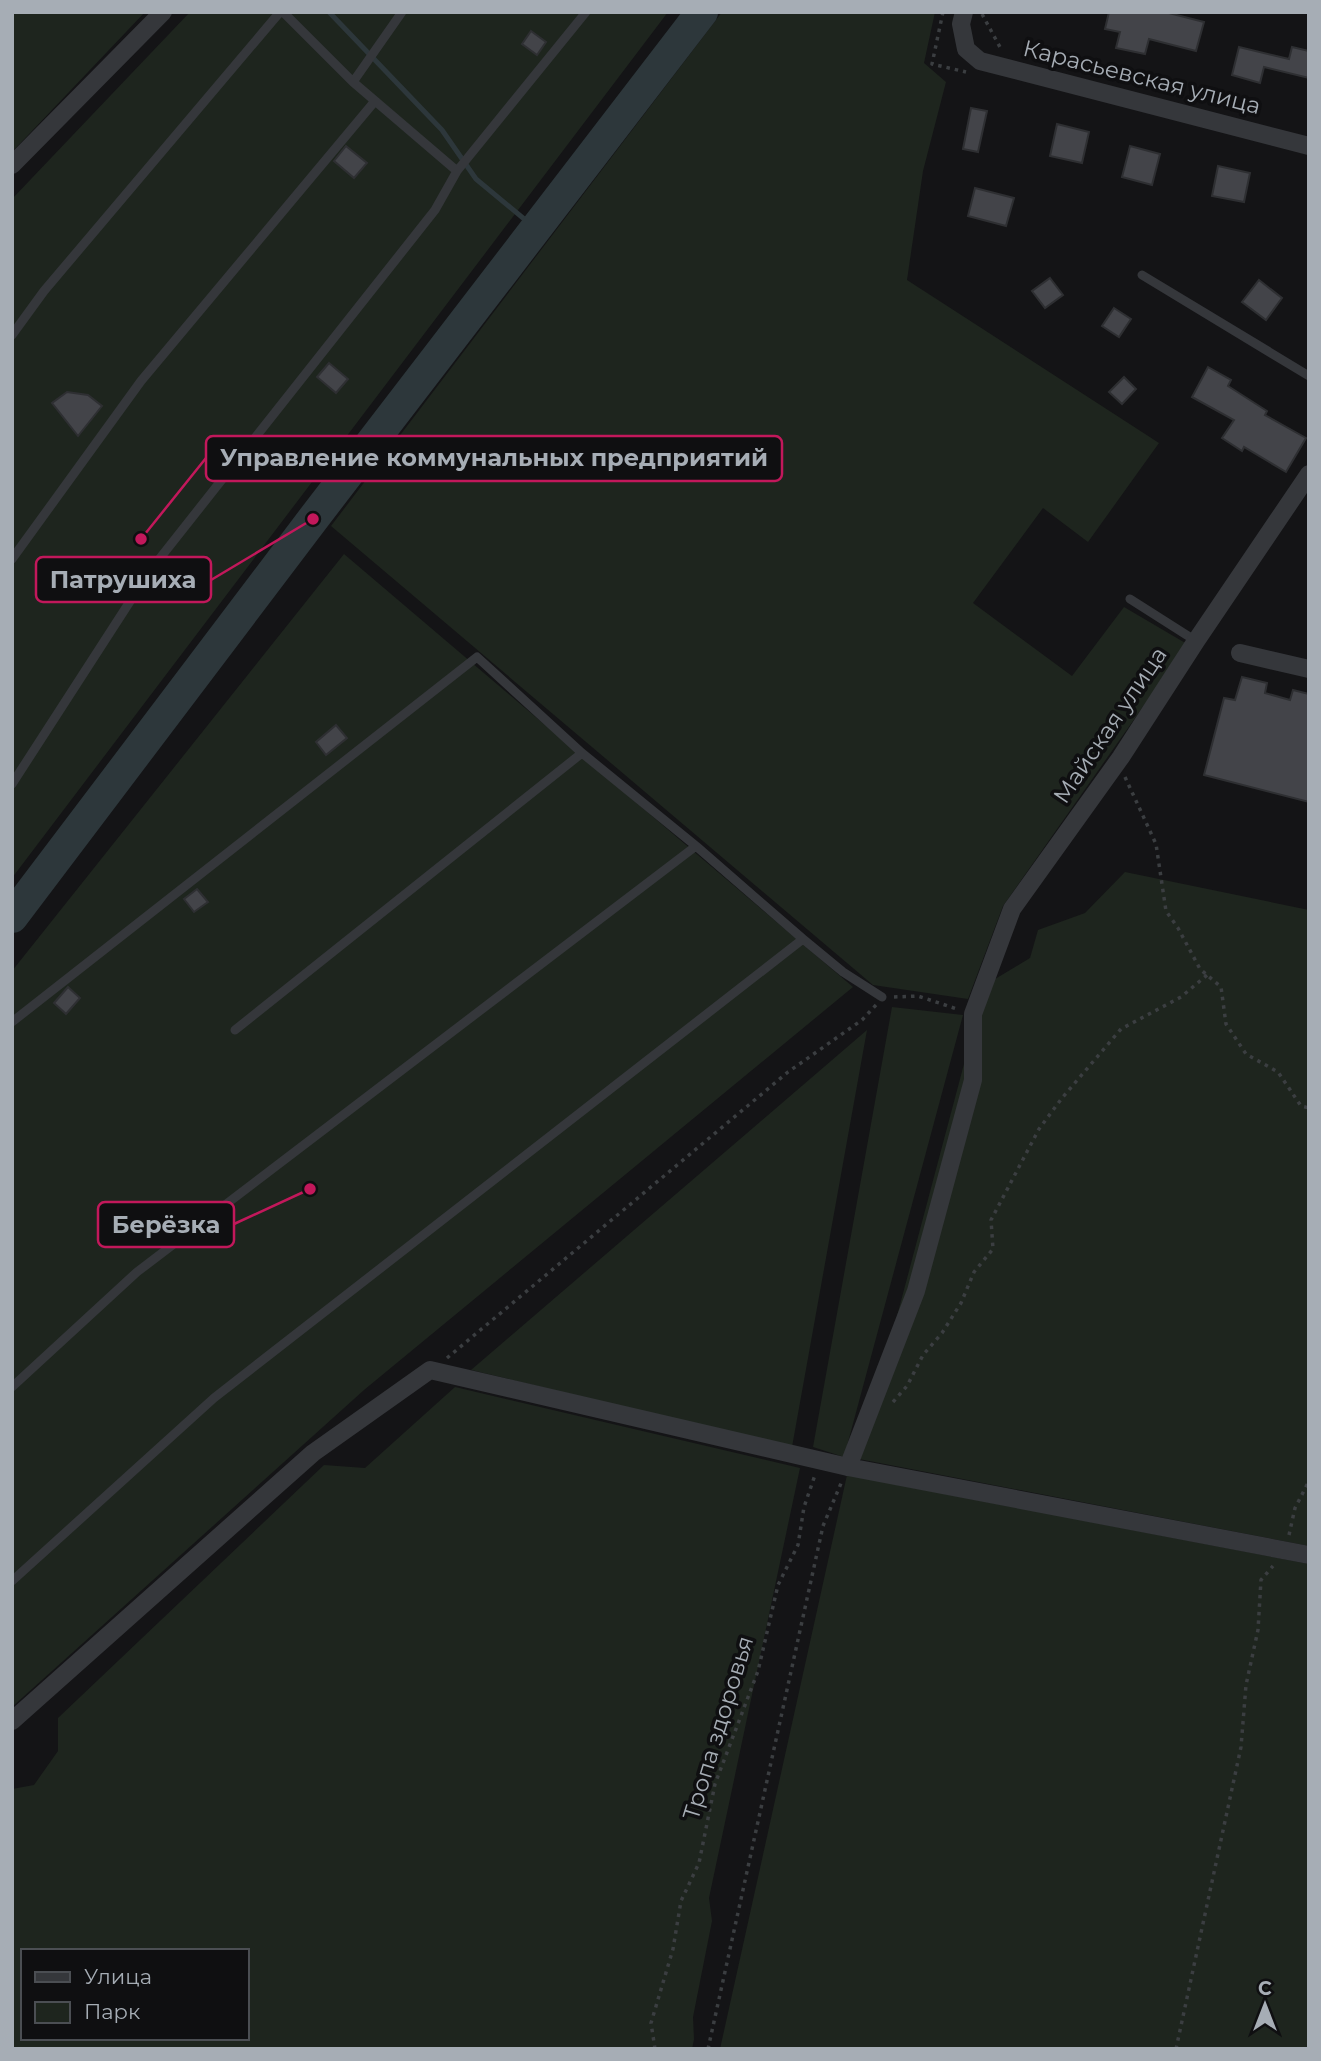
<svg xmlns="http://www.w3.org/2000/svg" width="1321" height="2061" font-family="Montserrat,sans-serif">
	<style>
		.green { fill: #1e251e; fill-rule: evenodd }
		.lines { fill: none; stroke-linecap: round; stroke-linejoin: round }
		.stream { stroke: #2d373b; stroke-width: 5 }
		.river { stroke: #2d373b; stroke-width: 32 }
		.building { fill: #434449; stroke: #2e2f32; stroke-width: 2 }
		.path { stroke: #3b3e41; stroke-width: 3.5; stroke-dasharray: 3.5 5; stroke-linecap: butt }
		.lane { stroke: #35373b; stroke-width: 9 }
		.street { stroke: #35373b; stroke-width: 18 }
		.labels { text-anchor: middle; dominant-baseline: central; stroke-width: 7; stroke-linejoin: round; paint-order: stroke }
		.street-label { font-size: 23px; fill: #a6adb5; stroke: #0f0f11 }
		.leader { fill: none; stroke: #c2185b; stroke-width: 2.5 }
		.callout-dot { fill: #c2185b; stroke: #0f0f11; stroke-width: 2.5 }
		.callout { fill: #0f0f11; stroke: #c2185b; stroke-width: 2.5 }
		.callout-label { font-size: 24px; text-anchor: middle; font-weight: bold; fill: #a6adb5 }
	</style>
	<rect width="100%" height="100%" fill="#141416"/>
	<path class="green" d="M12,12H145L12,152Z
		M190,12H668L12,878V199Z
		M722,12H935L924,63L946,82L923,171L907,280L1159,443L1088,542L1043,508L973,603L1072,676L1124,607L1187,644L1003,906L968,999L873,985L331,526Z
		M344,554L853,987L364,1390L12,1707V971Z
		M1125,872L1309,910V1546L859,1459L985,985L1030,958L1038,930L1085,913Z
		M892,1007L963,1015L844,1457L813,1447Z
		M867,1030L792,1447L471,1370Z
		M455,1387L800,1468L709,1898L712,1921L693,2017L694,2039L692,2049H12V1789L34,1785L58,1751V1718L324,1465L365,1468ZM23,1951H247V2038H23Z
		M847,1475L1309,1564V2049H720Z"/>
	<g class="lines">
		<path class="stream" d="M329,12L442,130L476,179L535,228"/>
		<path class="river" d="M12,917L313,519L702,12"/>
	</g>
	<path class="building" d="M1109,12H1165L1204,22L1196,51L1149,39L1145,54L1116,48L1120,32L1105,29Z
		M531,31L546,42L537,55L522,44Z
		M1239,47L1289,59L1292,47L1309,51V78L1264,67L1260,83L1232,75Z
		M971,108L987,111L978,152L963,149Z
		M1057,124L1089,132L1082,163L1050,156Z
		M346,146L367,163L354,178L334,161Z
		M1130,146L1160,154L1152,185L1122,177Z
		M1218,166L1250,173L1244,202L1212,196Z
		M975,188L1014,198L1006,226L968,216Z
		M1050,278L1063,295L1045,308L1032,291Z
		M1259,280L1282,298L1266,320L1242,302Z
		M1114,308L1131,319L1119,337L1102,326Z
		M329,363L348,379L336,393L317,377Z
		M1208,367L1231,380L1228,386L1267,411L1265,415L1306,438L1286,472L1244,447L1242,451L1222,438L1234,420L1192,397Z
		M1124,377L1136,389L1122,404L1109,392Z
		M67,392L88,395L102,406L78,436L52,403Z
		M1242,677L1267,683L1265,693L1290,700L1293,690L1309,694V802L1204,775L1224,698L1235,700Z
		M336,725L347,738L326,755L316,742Z
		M197,889L208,902L194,912L184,899Z
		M68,987L80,998L66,1014L54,1003Z"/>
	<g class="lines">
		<path class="path" d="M943,12L932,64L966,72
			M982,14L1001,49
			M1125,777L1156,844L1166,911L1178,928L1200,969L1221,987L1226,1024L1246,1054L1278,1072L1301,1106L1309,1108
			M894,997L918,996L957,1009
			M447,1358L788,1072L862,1020L876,1005
			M893,1402L907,1386L923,1355L942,1333L961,1303L974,1272L993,1249L991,1220L1039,1129L1062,1098L1121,1029L1181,997L1207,975
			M1289,1535L1295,1508L1309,1481
			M655,2049L651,2023L673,1949L681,1901L699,1863L715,1784L758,1671L778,1585L798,1545L804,1507L815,1475
			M708,2049L823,1526L842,1481
			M1176,2049L1241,1747L1246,1685L1258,1630L1261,1580L1273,1566"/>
		<path class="lane" d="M283,12L353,82L457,171
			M353,82L402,12
			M1142,275L1309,376
			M12,335L44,291L280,12
			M12,559L141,381L375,101
			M1130,599L1196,641
			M12,784L149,572L435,210L457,171L586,12
			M12,1022L477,657L582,753L696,846L803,939L843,972L882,997
			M235,1030L582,753
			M12,1387L137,1272L696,846
			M12,1581L214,1398L803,939"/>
		<path class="street" d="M964,12L961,24L966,49L980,61L1309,146
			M12,165L163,12
			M1240,653L1309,669
			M848,1467L916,1291L973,1080V1014L1012,909L1121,757L1196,641L1309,474
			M12,1721L313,1453L430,1370L848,1467L1309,1555"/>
	</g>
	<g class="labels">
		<g class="street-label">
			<text transform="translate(1142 77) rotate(14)">Карасьевская улица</text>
			<text transform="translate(1110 725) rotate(-56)">Майская улица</text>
			<text transform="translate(718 1728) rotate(-73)">Тропа здоровья</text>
		</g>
	</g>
	<path class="leader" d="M141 539L206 458M313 519L211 580M310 1189L234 1224"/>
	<g class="callout-dot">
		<circle cx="141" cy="539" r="7"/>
		<circle cx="313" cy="519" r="7"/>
		<circle cx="310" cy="1189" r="7"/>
	</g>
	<g class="callout">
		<rect x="206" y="436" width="576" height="45" rx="7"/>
		<rect x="36" y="557" width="175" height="45" rx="7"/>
		<rect x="98" y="1202" width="136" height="45" rx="7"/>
	</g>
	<g class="callout-label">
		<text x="494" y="466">Управление коммунальных предприятий</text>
		<text x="123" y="588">Патрушиха</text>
		<text x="166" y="1233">Берёзка</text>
	</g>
	<rect width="1321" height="2061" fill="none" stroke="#a6adb5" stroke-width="28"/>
	<rect x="21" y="1949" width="228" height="91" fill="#0f0f11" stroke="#4b4e53" stroke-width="2"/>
	<rect x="35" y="1972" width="35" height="10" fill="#35373b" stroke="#4b4e53" stroke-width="2"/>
	<text x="84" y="1984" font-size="21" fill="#a6adb5">Улица</text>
	<rect x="35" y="2002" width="35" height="21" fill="#1e251e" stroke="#4b4e53" stroke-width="2"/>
	<text x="84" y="2019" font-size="21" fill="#a6adb5">Парк</text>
	<g transform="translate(1265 2005)" stroke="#0f0f11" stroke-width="5" paint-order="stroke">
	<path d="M0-5L12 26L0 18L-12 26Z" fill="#a6adb5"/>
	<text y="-10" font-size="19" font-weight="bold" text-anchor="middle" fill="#a6adb5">С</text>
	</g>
</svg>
